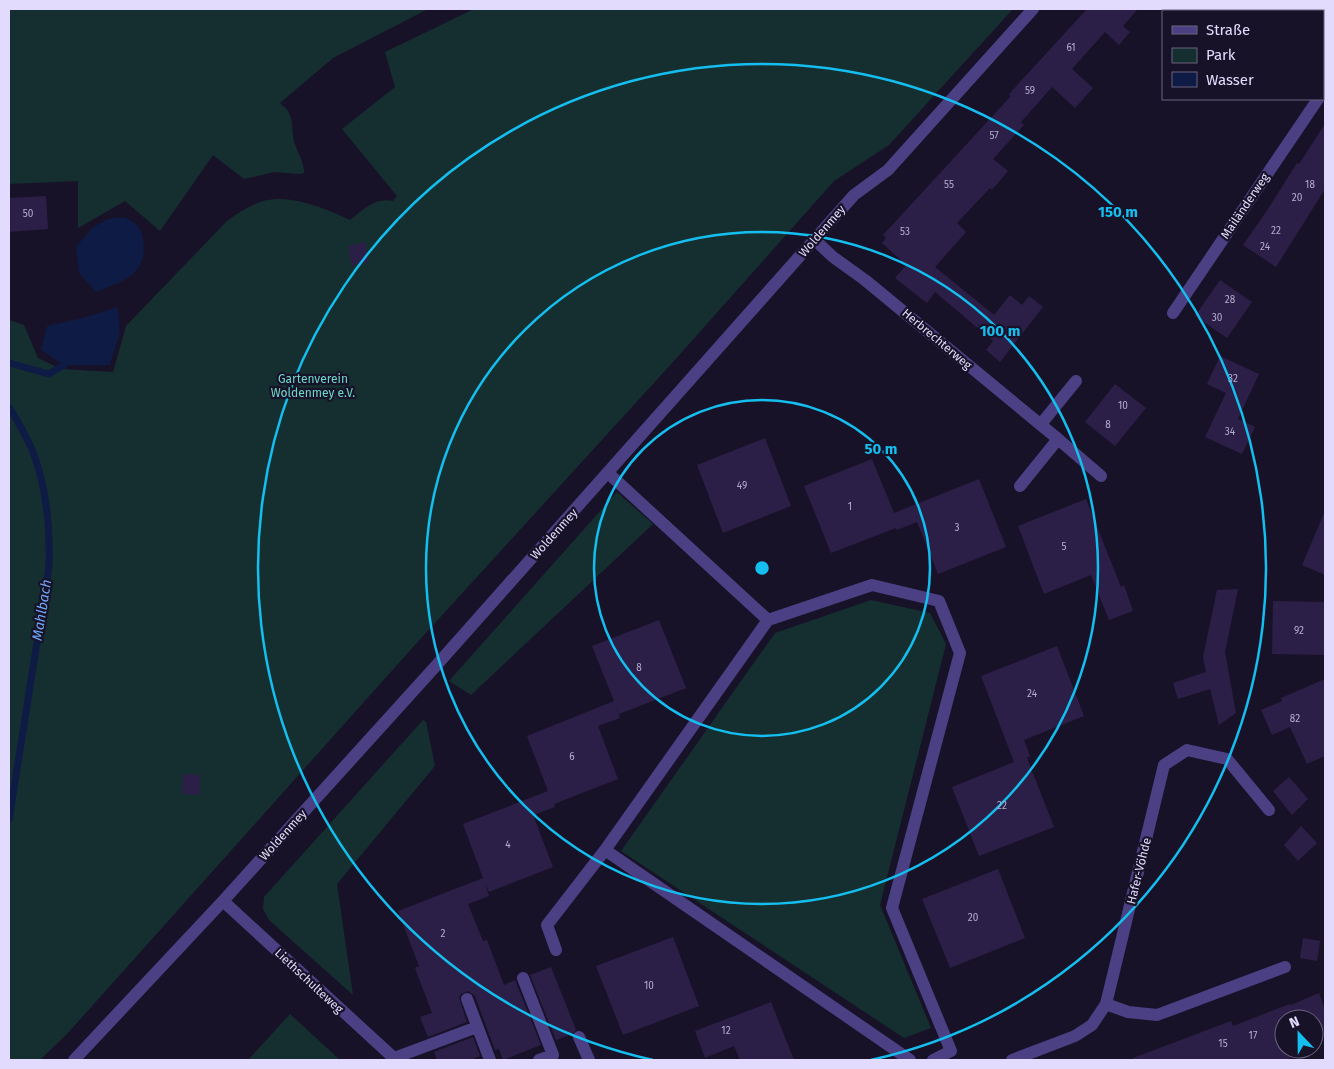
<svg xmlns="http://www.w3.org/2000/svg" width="1334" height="1069" font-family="'Fira Sans',sans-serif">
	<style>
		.green { fill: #152f31 }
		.water { fill: #0e1b44 }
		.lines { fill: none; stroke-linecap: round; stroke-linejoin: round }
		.stream { stroke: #0e1b44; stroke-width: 7 }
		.building { fill: #2c1f47 }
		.minor { stroke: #4b4083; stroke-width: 12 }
		.ring { fill: none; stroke: #14beef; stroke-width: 2.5 }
		.labels { text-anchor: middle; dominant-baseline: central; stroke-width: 4.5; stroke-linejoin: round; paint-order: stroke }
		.number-label { font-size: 10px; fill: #b5acd0 }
		.street-label { font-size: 12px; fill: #e3dbfd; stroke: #181228 }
		.park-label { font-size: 12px; fill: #6bd9cb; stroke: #181228 }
		.water-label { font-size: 14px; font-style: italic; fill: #70a7f5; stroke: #181228 }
		.centre { fill: #14beef; stroke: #181228; stroke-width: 2.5 }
		.ring-label { font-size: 15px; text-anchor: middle; font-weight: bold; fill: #14beef; stroke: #181228; stroke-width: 4.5; stroke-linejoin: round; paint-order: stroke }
	</style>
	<rect width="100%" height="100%" fill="#181228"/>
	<path class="green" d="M9,9H428L333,58L280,103C282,105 286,108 288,111C293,119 292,133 294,142C297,150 305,166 304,173L300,174L274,172L244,179L213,155L160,231L125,201L78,228V181L9,184Z
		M474,9H1013L889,145L834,181L673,362L414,646L67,1034L40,1060H9V320L24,325L38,358L61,369L113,372L126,326L227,221C239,212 253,203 268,200C293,195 327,209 350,220C363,210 375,197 393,201L397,196L342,129L395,87L385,52Z
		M617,492L653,524L471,695L449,681Z
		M871,600L930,613L946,644L880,905L931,1028L904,1038L621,851L775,633Z
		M423,720L426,722L435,766L337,884L353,995L269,920L263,909L264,897Z
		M290,1014L340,1060H341H248Z"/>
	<path class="water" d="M124,217C135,222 142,227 143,240C148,275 123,281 96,292L79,273L76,247L92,228L108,219Z
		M118,307L120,332L110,365H64L41,350L47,326L83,318Z"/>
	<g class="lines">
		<path class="stream" d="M9,363L49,374L64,365
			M9,407C18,422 28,438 34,455C47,490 50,529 49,566L9,820"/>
	</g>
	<path class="building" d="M1087,9H1138L1123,26L1130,32L1119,45L1105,32L1072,69L1093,88L1075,108L1052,87L1021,122L1024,125L993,159L1008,171L992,190L990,188L957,223L966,232L935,267L994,315L1010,295L1022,305L1029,296L1043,307L1000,362L986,350L993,341L935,292L927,303L895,278L906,265L882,243L886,238L883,235L1011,96L1009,94Z
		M1325,124V189L1276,267L1243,245L1266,212L1297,163L1299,164Z
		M46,196L48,229L9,232V198Z
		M365,242L369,262L352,266L348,246Z
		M1220,280L1252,302L1227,338L1195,316Z
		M1220,356L1259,374L1238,419L1255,427L1242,454L1205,437L1226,393L1207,384Z
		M1115,384L1146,408L1115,446L1085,422Z
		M765,438L791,506L723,533L697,465Z
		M872,459L894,513L979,479L1006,547L938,574L917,522L897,530L896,528L831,553L804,486Z
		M1086,499L1121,587L1124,585L1133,611L1109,620L1091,575L1044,594L1018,526Z
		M1325,511V575L1302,565Z
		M1238,589L1225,652L1236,713L1219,725L1210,689L1178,699L1173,683L1206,672L1203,657L1217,590Z
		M1273,601L1325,602V655L1272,654Z
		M659,620L686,688L619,714L615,704L620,718L598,726L618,779L554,804L555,807L533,815L553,867L489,892L485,883L489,896L468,904L483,941L487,940L504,985L515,980L541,1045L503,1060L499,1049L495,1050L475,996L468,991L461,994L459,998L467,1022L428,1037L420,1017L432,1013L415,968L419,966L398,911L483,878L463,824L548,791L527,736L614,701L592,646Z
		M1057,646L1084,716L1024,740L1030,756L1027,758L1054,827L979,856L952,787L1014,762L981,676Z
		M1325,679V756L1307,764L1290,727L1272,735L1261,710L1282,701L1281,698Z
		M183,774L200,775V795L182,794Z
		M1289,777L1308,799L1292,815L1273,791Z
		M1301,826L1317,843L1298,861L1284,845Z
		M998,869L1025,938L950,968L922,899Z
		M673,937L699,1006L623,1035L596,966Z
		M1303,938L1320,941L1317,961L1300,958Z
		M551,967L576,1030L572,1034L556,1040L530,975Z
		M1319,993L1325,1010V1031L1314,1036V1019H1284V1049H1308L1286,1060H1133V1058L1231,1021L1233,1026L1279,1008L1290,1004L1291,1005Z
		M771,1002L794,1060H740L734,1046L705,1058L695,1031Z
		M473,1037L480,1056L470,1060H437L434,1052Z"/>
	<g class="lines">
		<path class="minor" d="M1323,91L1325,88
			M815,240L833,257L865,280L1058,439
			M1173,313L1318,99
			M1041,424L1076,381
			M1020,486L1058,439L1101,476
			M768,620L872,585L939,601L960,653L892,908L951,1051L933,1060
			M605,850L768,620L608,473
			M223,901L396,1060
			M556,950L547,925L605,850L910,1060
			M523,978L553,1055L539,1060
			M467,999L490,1060
			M1106,1004L1128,1012L1157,1015L1285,967
			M579,1037L589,1060
			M394,1058L477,1027
			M74,1060L223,901L434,668L854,195L888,170L1033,9
			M1012,1060L1075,1036L1092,1025L1106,1004L1164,765L1187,750L1227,759L1269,810"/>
	</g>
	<g class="ring">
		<circle cx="762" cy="568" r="168"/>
		<circle cx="762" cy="568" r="336"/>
		<path d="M653 1060A504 504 0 1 1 871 1060"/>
	</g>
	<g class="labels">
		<g class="number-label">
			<text x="1071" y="48">61</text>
			<text x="1030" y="91">59</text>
			<text x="994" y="136">57</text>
			<text x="949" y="185">55</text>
			<text x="1310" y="185">18</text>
			<text x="1297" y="198">20</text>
			<text x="28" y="214">50</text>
			<text x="1276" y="231">22</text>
			<text x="905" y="232">53</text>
			<text x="1265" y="247">24</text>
			<text x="1230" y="300">28</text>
			<text x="1217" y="318">30</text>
			<text x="1233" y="379">32</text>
			<text x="1123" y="406">10</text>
			<text x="1108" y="425">8</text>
			<text x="1230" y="432">34</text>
			<text x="742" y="486">49</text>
			<text x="850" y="507">1</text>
			<text x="957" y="528">3</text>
			<text x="1064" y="547">5</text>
			<text x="1299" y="631">92</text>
			<text x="639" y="668">8</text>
			<text x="1032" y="694">24</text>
			<text x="1295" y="719">82</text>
			<text x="572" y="757">6</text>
			<text x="1002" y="806">22</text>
			<text x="508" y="845">4</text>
			<text x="973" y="918">20</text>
			<text x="443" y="934">2</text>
			<text x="649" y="986">10</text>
			<text x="726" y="1031">12</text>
			<text x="1253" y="1036">17</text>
			<text x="1223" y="1044">15</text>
		</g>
		<g class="street-label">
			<text transform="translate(1245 206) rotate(-56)">Mailänderweg</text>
			<text transform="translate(822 231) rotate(-49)">Woldenmey</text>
			<text transform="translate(937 339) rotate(40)">Herbrechterweg</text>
			<text transform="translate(554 534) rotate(-48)">Woldenmey</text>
			<text transform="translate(283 835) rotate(-48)">Woldenmey</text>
			<text transform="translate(1139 871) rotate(-76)">Hafer-Vöhde</text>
			<text transform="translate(309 981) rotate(43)">Liethschulteweg</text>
		</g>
		<g class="park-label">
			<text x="313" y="379">Gartenverein<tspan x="313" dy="14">Woldenmey e.V.</tspan></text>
		</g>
		<g class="water-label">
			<text transform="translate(42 610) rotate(-81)">Mahlbach</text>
		</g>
	</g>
	<circle cx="762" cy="568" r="8" class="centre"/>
	<g class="ring-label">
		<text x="1118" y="217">150 m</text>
		<text x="1000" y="336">100 m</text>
		<text x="881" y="454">50 m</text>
	</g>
	<rect width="1334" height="1069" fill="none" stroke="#e3dbfd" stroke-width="20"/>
	<rect x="1162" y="10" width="162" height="90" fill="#181228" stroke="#69627d"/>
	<rect x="1172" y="26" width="25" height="8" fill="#4b4083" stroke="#69627d"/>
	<text x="1206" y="35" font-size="15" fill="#e3dbfd">Straße</text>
	<rect x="1172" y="48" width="25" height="15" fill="#152f31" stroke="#69627d"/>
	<text x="1206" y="60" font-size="15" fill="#e3dbfd">Park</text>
	<rect x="1172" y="72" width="25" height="15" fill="#0e1b44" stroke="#69627d"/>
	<text x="1206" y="85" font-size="15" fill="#e3dbfd">Wasser</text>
	<g transform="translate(1299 1034) rotate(338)"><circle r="24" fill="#181228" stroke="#69627d"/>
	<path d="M0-4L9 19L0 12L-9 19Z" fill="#14beef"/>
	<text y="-8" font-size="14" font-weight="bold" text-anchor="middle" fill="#e3dbfd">N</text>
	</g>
</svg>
